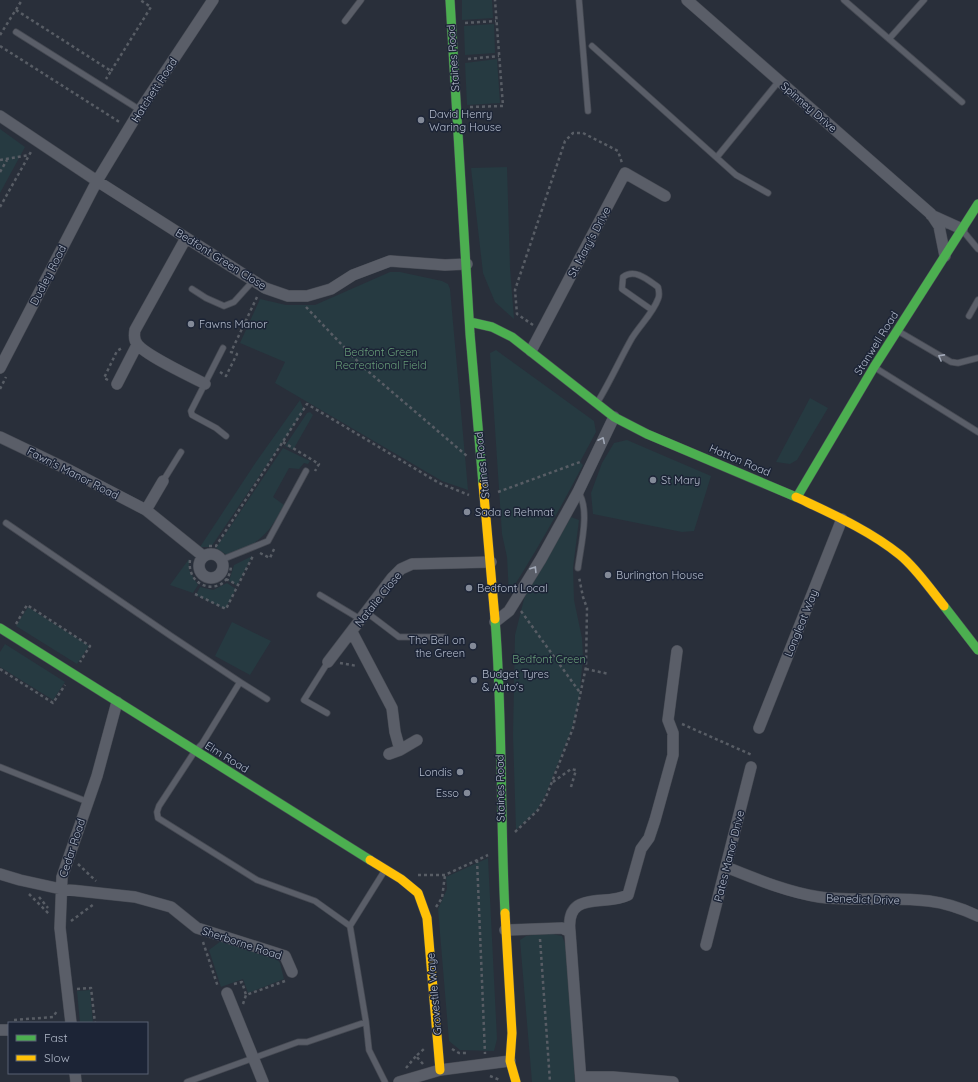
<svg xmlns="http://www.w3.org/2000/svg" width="978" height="1082" font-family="Quicksand,sans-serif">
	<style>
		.green { fill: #263a41 }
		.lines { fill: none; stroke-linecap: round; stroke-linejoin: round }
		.lane-casing { stroke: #464a53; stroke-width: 7 }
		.street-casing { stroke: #464a53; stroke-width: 12 }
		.fast-casing { stroke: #464a53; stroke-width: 10 }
		.slow-casing { stroke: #464a53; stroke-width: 10 }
		.path { stroke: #585d65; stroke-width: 2.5; stroke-dasharray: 3 3; stroke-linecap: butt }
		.lane { stroke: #5a5e68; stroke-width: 5.5 }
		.street { stroke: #5a5e68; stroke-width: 11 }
		.fast { stroke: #4caf50; stroke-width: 9 }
		.slow { stroke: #ffc107; stroke-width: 9 }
		.oneway { stroke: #a1a8b7 }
		.poi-dot { fill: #838a98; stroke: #1c2436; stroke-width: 1.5 }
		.labels { text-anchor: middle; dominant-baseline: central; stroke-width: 3; stroke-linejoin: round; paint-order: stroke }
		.street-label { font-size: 11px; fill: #b3bbcb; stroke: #1c2436 }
		.poi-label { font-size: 11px; fill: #b3bbcb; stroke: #1c2436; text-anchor: start }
		.park-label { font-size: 11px; fill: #689e79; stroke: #1c2436 }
	</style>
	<rect width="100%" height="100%" fill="#292f3a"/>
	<path class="green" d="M462,0H492L493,18L462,20Z
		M494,24L495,53L465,55L464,26Z
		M497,59L500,103L467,105L465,63Z
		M0,129L25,147L0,193Z
		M507,167L510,268L514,319L495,302L483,273L471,168Z
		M390,272H400L442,281L448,284L450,289L468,490L442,481L275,383L285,362L240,343L260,299L286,305H315Z
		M496,350L594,421L596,432L581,460L580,462L583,465C560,509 536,552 509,594L507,557L502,534L490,353Z
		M810,398L828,408L797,460L790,464L776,462Z
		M300,400L304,410L211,547H200L256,462Z
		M310,412L313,415L293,450L285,446L307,413Z
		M627,440L711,476L694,531L682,532L593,514L591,493L602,463L614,443Z
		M283,448L310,461L308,464L304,463L299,469L289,468L273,497L284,505C268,536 260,541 230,557L216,548Z
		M571,517L579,520L573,568L574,600L582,638L583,657L579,700L572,728L545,796L537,810L516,830L513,735L515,635L526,591Z
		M252,556L238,584L236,585L229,581L234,565Z
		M189,559V570L198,585L193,593L170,585Z
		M227,583L236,589L225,609L196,595L200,587L213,590Z
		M28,607L89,646L77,664L16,626Z
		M232,622L271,641L250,675L215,656Z
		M5,644L65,682L53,700L0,667V652Z
		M488,858L497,1039L494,1051L460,1050L449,1041L438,909L447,889L446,877Z
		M548,933L562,936L568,951L575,1082H532L520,940L526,936Z
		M221,941L276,957L280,963L284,979L248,993L243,979L221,987L209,950Z
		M90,990L93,1023H80L77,991Z"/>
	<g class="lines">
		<g class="lane-casing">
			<path id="lane" d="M579,0L588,111
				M844,0L962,102
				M345,21L361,0
				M16,32L140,110
				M889,39L924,0
				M592,46L736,175L768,193
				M717,157L779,81
				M963,231L978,249
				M192,289L206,298L224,306L234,302L253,281
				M969,316L978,300
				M898,331L951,362L958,363L978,358
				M223,348L191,411L192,415L216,428L226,436
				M874,367L978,432
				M597,403C610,382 620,359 632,338C640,325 653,313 658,299C660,295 659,291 658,287C648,280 635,268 623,277L622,289L652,310
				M163,481L181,452
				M6,523L171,636L240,682L202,744L195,751L159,806L157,812L158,818L257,880L315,901L350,926L366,1022L369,1050L385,1082
				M221,560L268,541L306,471
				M578,568C580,549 591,509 578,492
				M320,595L360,619
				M366,612L399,637H444
				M240,682L267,699
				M327,713L304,700L328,662
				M0,767L88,802
				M350,926L385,870
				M187,1082L298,1042H307L366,1022"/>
		</g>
		<g class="street-casing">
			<path id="street" d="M687,0L931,214L939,226L945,256
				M0,116L97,181L265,288L288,296H307L331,289L353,275L390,261L445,265L467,264
				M931,215L962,229
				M186,238L135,330C134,335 134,341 138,345C147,356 190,376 205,384
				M531,351L625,173L665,196
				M0,368L97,181L140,110L213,0
				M117,384L137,345
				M0,437L69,470L146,510L203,556
				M146,510L163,481
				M199 566a12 12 0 1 1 24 0a12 12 0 1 1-24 0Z
				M495,622L509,611L541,559L578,492L614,417
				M352,632L392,708L395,732L400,750L389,754
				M328,662L392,578L401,569L412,564L491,562
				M759,728L842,519
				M400,750L417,740
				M726,867C756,879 787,892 819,897C855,902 892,896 929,901C946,903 963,909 978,916
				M0,874L20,880L61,889L135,897L171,907L197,928L285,956L292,972
				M505,930L562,928L570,932L581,1082
				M570,932C565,889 605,907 628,895L641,849L649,838L655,820L673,755V733L668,720L677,651
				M706,945L751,767
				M227,993L263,1082
				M71,1023L60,928L62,877L97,776L117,702
				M0,1030H9
				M75,1073L76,1082
				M581,1077H613L673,1082
				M399,1082L440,1070L510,1061"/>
		</g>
		<g class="fast-casing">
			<path id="fast" d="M450,0L470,334L483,484
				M470,322L492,327L512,337L614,417L647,434L796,497
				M797,497L874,367L978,204
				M944,606L978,650
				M495,619C503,717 500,815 505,913
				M0,628L370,860"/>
		</g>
		<g class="slow-casing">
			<path id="slow" d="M483,484L495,619
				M796,497C832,514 869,530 900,555C917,569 930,589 944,606
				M370,860L401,879L418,893L427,918L440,1070
				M505,913L512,1033L510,1061L516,1082"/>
		</g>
		<path class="path" d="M16,10L111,71L106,79
			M465,23L496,21
			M0,35L22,0
			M0,46L121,123
			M468,59L499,56
			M111,71L151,7L140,0
			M470,107L503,106L495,0
			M0,160L29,155
			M0,172L7,160
			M0,207L32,150
			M306,307L363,367L467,456
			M533,325L517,314L515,290L565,141L573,133H583L618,151L622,163
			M220,372L226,376L237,354L231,352L257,297
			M108,380L104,378L117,351L122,348
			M0,389L6,377
			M283,442L319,464L315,471
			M498,492L580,462
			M209,546H216L307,404L439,483L469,495
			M260,553L270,558L275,547
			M190,560C186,592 230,597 231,565
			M226,579L238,585L253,556
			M195,594L226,609L238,585
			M521,611L581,694
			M16,624L27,605L90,646L80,662
			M340,663L357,666
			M0,669L53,703L65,685
			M586,669L609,674
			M682,724L752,755
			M553,782L571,769L576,770L571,787
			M515,832L538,810L546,797L573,728L586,667L587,608L583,597L579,577
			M477,860L485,1054
			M78,864L96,881
			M418,875H445L488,855
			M29,894L49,914
			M39,897L48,908
			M436,907L442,898L445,875
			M71,921L94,904
			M540,939L550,1082
			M203,942L218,987
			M234,984L242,982L246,995
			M77,989L91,988L95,1023
			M243,1004L246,995L285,981
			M14,1020L53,1017L57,1011
			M452,1049L459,1053H468
			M423,1064L416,1056L424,1049
			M406,1068L416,1056
			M490,1076L500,1080"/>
		<use href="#lane" class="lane"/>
		<use href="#street" class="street"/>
		<use href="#fast" class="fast"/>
		<use href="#slow" class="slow"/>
	</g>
	<defs><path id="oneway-chevron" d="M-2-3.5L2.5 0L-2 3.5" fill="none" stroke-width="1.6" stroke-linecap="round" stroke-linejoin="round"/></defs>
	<g class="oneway">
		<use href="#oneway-chevron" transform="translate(941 357) rotate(-151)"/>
		<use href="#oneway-chevron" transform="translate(602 440) rotate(-64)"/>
		<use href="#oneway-chevron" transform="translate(534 569) rotate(-58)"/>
	</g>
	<g class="poi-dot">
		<circle cx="421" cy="120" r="4"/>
		<circle cx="191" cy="324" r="4"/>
		<circle cx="653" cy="480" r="4"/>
		<circle cx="467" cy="512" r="4"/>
		<circle cx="608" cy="575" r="4"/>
		<circle cx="469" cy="588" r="4"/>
		<circle cx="473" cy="646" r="4"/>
		<circle cx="474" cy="680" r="4"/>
		<circle cx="460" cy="772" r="4"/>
		<circle cx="467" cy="793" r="4"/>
	</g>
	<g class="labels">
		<g class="street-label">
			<text transform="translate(453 58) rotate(-94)">Staines Road</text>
			<text transform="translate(154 90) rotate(-57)">Hatchett Road</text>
			<text transform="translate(809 107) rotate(41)">Spinney Drive</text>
			<text transform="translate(589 242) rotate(-62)">St. Mary's Drive</text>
			<text transform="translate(221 259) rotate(32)">Bedfont Green Close</text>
			<text transform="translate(48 275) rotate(-63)">Dudley Road</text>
			<text transform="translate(876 343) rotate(-58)">Stanwell Road</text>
			<text transform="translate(740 460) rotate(23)">Hatton Road</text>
			<text transform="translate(482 465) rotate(-96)">Staines Road</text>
			<text transform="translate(73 473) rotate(27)">Fawn's Manor Road</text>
			<text transform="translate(378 599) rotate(-51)">Natalie Close</text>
			<text transform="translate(801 623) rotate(-68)">Longleat Way</text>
			<text transform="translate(227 757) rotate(32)">Elm Road</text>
			<text transform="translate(500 788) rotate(-91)">Staines Road</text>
			<text transform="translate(72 848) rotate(-72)">Cedar Road</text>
			<text transform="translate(729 856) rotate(-76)">Pates Manor Drive</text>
			<text transform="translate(863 899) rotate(2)">Benedict Drive</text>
			<text transform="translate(242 943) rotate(18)">Sherborne Road</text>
			<text transform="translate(434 994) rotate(-95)">Grovestile Waye</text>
		</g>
		<g class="poi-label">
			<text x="429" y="114">David Henry<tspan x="429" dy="13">Waring House</tspan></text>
			<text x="199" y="324">Fawns Manor</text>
			<text x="661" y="480">St Mary</text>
			<text x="475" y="512">Sada e Rehmat</text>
			<text x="616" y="575">Burlington House</text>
			<text x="477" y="588">Bedfont Local</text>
			<text x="465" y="640" text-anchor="end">The Bell on<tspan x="465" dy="13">the Green</tspan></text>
			<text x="482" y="674">Budget Tyres<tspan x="482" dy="13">&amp; Auto's</tspan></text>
			<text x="452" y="772" text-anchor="end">Londis</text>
			<text x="459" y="793" text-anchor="end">Esso</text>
		</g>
		<g class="park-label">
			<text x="381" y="352">Bedfont Green<tspan x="381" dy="13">Recreational Field</tspan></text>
			<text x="549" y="659">Bedfont Green</text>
		</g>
	</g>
	<rect x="8" y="1022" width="140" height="52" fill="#1c2436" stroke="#586072"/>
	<rect x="16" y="1035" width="20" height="6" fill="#4caf50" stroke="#586072"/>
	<text x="44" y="1042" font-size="12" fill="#b3bbcb">Fast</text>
	<rect x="16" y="1055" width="20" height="6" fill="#ffc107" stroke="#586072"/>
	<text x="44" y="1062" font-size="12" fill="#b3bbcb">Slow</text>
</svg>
